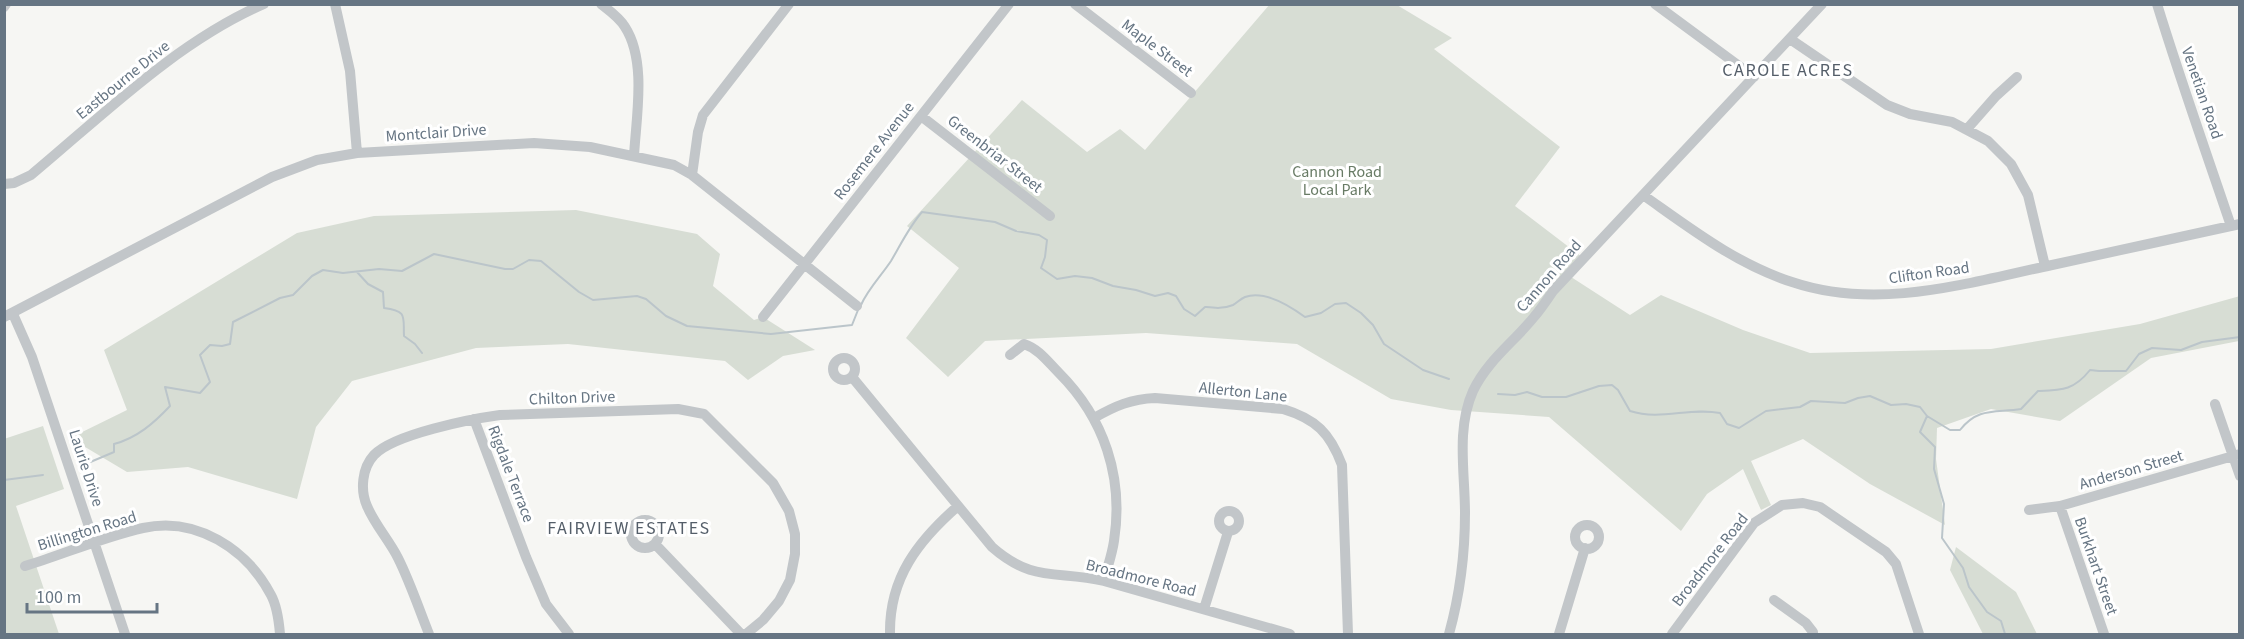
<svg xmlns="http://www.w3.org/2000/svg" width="2244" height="639" font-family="'Source Sans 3',sans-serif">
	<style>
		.green { fill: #d7ddd4 }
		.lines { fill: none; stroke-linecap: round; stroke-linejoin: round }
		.stream { stroke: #bbc5ca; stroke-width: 2 }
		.minor { stroke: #c2c6c9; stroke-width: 10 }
		.labels { text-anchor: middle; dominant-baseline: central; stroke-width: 6; stroke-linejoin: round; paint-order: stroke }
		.street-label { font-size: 16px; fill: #667583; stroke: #fff }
		.park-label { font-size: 16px; fill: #687b65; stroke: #fff }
		.neighbourhood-label { font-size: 18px; letter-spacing: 1.5px; fill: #545e69; stroke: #fff }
	</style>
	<rect width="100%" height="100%" fill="#f6f6f3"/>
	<path class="green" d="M1270,4L1397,5L1452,38L1434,49L1560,147L1515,206L1582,257L1568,275L1630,315L1661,295L1743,330L1810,353L1991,349L2140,324L2240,296L2239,341L2151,358L2060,421L1991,409L1937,428L1936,459L1945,525L1870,484L1803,439L1751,461L1771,505L1761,510L1743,469L1707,494L1681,531L1549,417L1451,410L1391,399L1297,344L1146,333L985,341L948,377L906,338L959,268L907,226L1022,100L1087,152L1120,129L1145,150Z
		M576,210L697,234L720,254L713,286L754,320L763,317L815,350L783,356L748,380L725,361L568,344L476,348L352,381L316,427L297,499L188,467L127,472L70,438L127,410L104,350L297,233L374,216Z
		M43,426L64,489L16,506L59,634H5L4,439Z
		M1956,547L2016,592L2037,634H1983L1950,570Z"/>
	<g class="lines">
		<path class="stream" d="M357,272L368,284L383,292L384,308C408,311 403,317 404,336L415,344L422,353
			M861,305C868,289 881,276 891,261C901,244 909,227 922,212L995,222L1016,231L1039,235L1047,240L1045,257L1041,268L1057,279L1075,276L1092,278L1113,286L1136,290L1155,296L1168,293L1176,296L1184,309L1195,316L1205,307C1215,308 1223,309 1233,305C1237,303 1240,299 1245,297C1264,290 1290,306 1305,317L1321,313L1335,304L1346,303L1361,313L1373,325L1384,344L1423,370L1449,379
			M1498,394L1515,395L1527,392L1542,397H1566L1599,386L1612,385L1618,390L1630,411C1661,421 1689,407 1720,413L1727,424L1739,428L1766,411L1800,407L1811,401L1845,403L1858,398L1870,396L1891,405L1906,404L1920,407L1927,416L1950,430H1960C1978,407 1995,413 2021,409L2038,391C2063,390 2074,390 2090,370L2099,371H2126L2139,354L2152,348L2181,350L2202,342L2240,337
			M1927,416L1920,432L1935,447L1934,469L1944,504L1942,538L1963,568L1969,587L1987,612L2001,621L2005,634
			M88,463L114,452V444C137,438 154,423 170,406L165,387L200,393L210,382L200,355L210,345L222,346L230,344L233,322L280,298L293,295L312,276L323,270L343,273L379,269L402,271L434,254L505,269H513L529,260L541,261L579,292L593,300L637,296L646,299L666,316L687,326L771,334L852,325L858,310
			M4,480L43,475"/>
		<path class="minor" d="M335,4L350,71L357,153
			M601,4C610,11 620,18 625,27C647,61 636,118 634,156
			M1075,4L1191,93
			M1655,4L1754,77
			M2157,4C2180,79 2206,152 2231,226
			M4,7L6,4
			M1790,39L1887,105L1910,114L1952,122L1988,141L2011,164L2028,195L2045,266
			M921,116L1050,216
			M1967,129L1996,96L2017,77
			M692,175L698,132L703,115L789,4
			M4,184L14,183L31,175C103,115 178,41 264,4
			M1643,195C1690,228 1736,264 1792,282C1878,311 1967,283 2052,265C2115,251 2177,238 2240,224
			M13,314L32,357L125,634
			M4,317L272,177L317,160L357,153L534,143L590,147L674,165L692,175L857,306
			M763,317L1009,4
			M1010,355L1024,344C1039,349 1048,362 1059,373C1104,418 1124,477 1114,541C1112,555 1107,568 1104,581
			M833 369a11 11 0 1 1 22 0a11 11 0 1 1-22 0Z
			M852,377L992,547C1033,583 1057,570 1104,581L1290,634
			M2215,404L2240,476
			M1094,418C1115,406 1131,399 1155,398L1283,409C1316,419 1330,433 1342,465L1348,634
			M474,419L526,557L546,604L569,634
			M2060,506L2104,634
			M2029,510L2060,506L2240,454
			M1219 521a10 10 0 1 1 20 0a10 10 0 1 1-20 0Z
			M631 534a14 14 0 1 1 28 0a14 14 0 1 1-28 0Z
			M1575 537a12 12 0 1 1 24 0a12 12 0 1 1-24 0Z
			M655,544L741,634
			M25,566C64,554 103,537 143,528C196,516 247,549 271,595C277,606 279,622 280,634
			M1774,600L1806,623L1813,632V634
			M1204,609L1228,532
			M429,634C419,609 410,582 398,558C389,540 375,525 367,506C360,490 362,468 374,455C394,434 471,419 500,415L678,409L704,414L773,483L789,511L795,534V554L790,580L779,601L763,620L746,634
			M890,634C889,578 918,541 958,506
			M1449,634C1460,594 1465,555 1465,513C1465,473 1456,429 1473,391C1487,361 1514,342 1534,317C1541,309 1547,300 1553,291L1822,4
			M1559,634L1585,548
			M1672,634L1754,523L1782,505L1803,503L1820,507L1886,552L1896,564L1919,634"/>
	</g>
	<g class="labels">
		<g class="street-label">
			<text transform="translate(1157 48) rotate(37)">Maple Street</text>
			<text transform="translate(123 80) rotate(-39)">Eastbourne Drive</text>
			<text transform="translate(2202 93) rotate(71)">Venetian Road</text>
			<text transform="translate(436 133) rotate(-4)">Montclair Drive</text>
			<text transform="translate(874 151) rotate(-52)">Rosemere Avenue</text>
			<text transform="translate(995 154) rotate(38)">Greenbriar Street</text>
			<text transform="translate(1929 273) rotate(-8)">Clifton Road</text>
			<text transform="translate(1549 276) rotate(-49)">Cannon Road</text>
			<text transform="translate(1243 392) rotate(6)">Allerton Lane</text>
			<text transform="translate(572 398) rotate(-2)">Chilton Drive</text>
			<text transform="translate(86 468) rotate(72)">Laurie Drive</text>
			<text transform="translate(2131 470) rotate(-16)">Anderson Street</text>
			<text transform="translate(511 474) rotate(69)">Rigdale Terrace</text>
			<text transform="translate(87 531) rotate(-17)">Billington Road</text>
			<text transform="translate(1710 560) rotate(-52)">Broadmore Road</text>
			<text transform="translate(2096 566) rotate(71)">Burkhart Street</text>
			<text transform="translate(1141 578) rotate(14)">Broadmore Road</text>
		</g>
		<g class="park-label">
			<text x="1337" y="172">Cannon Road<tspan x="1337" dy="18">Local Park</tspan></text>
		</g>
		<g class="neighbourhood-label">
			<text x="1788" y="70">CAROLE ACRES</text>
			<text x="629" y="528">FAIRVIEW ESTATES</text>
		</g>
	</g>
	<rect width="2244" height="639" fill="none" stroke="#667583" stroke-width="12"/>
	<path d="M27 603v9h130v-9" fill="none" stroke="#667583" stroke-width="3"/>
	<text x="36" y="603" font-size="18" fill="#667583" stroke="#ffffff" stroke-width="4.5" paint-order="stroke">100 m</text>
</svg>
